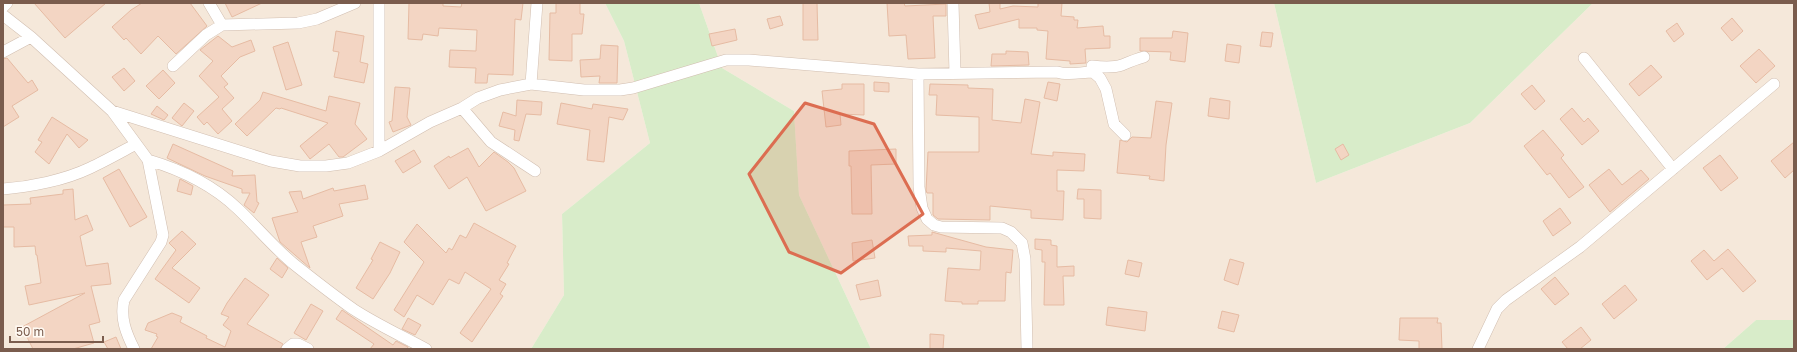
<svg xmlns="http://www.w3.org/2000/svg" width="1797" height="352" font-family="'Golos Text',sans-serif">
	<style>
		.residential { fill: #f5e8da }
		.green { fill: #d8ecc9 }
		.building { fill: #f3d5c3; stroke: #e6bba3 }
		.lines { fill: none; stroke-linecap: round; stroke-linejoin: round }
		.minor-casing { stroke: #d1beb0; stroke-width: 12 }
		.minor { stroke: #fff; stroke-width: 11 }
		.marked { fill: #dc6d51; fill-opacity: 0.2; stroke: #dc6d51; stroke-width: 3; stroke-linejoin: round }
	</style>
	<rect width="100%" height="100%" fill="#fdf6ec"/>
	<path class="residential" d="M3,3H605L624,41L650,143L562,214L564,295L531,349H3Z
		M699,3H1274L1316,183L1470,123L1593,3H1794V320H1756L1723,349H871L799,195L794,111L722,68Z"/>
	<path class="green" d="M605,3H699L722,68L794,111L799,195L871,349H531L564,295L562,214L650,143L624,41Z
		M1274,3H1593L1470,123L1316,183Z
		M1756,320H1794V349H1723Z"/>
	<path class="building" d="M34,3H106L65,38Z
		M142,3H190L207,26L176,54L158,36L141,54L126,38L124,40L112,27L131,10Z
		M225,3H262L232,17Z
		M409,3H443V6L461,7L462,3H523L521,20L515,19L513,75L488,74L487,83H475L476,68L449,67L450,50L476,51L477,30L439,28L438,36L423,34L422,40L408,39Z
		M556,3H580V14H584L582,34H572V61L549,60L550,13H556Z
		M803,3H817L818,40H803Z
		M887,3H904L905,6L946,4V16H933L935,58L908,59L906,35L889,36Z
		M989,3H1000V9L1013,6L1038,7V3H1062L1061,16L1074,17V20H1078L1077,28L1103,26L1104,36H1110V48L1085,49L1086,63L1070,64V61L1046,59L1048,31L1037,30V28H1019V19L979,29L975,15L990,12Z
		M780,16L783,25L770,29L767,19Z
		M1732,18L1743,31L1732,41L1721,28Z
		M1677,23L1684,34L1674,42L1666,31Z
		M735,29L737,40L712,46L709,34Z
		M336,31L364,36L360,62L368,64L364,83L334,77L339,52L333,51Z
		M1173,31L1188,33L1185,62L1170,60L1171,52L1140,51V38H1172Z
		M1262,32L1273,33L1271,47L1260,46Z
		M218,36L232,47L251,40L255,51L240,57L221,76L228,84L224,87L234,98L222,109L232,121L218,134L207,122L204,125L197,117L219,97L199,76L213,61L200,50Z
		M288,42L302,85L286,90L273,47Z
		M1227,44L1241,46L1239,63L1225,61Z
		M601,45L618,46L617,83H599L600,76L581,77L580,60L600,59Z
		M1759,49L1775,66L1756,83L1740,66Z
		M1006,51L1028,52L1029,65L991,66L992,54H1006Z
		M7,58L28,83L32,80L38,90L12,106L19,117L3,127V59Z
		M1651,65L1662,77L1639,96L1629,84Z
		M124,68L135,81L124,91L112,77Z
		M163,70L175,83L159,99L146,86Z
		M874,82L889,83V92L874,91Z
		M1048,82L1060,84L1057,101L1044,98Z
		M842,84H864V115L840,114L841,125L826,127L822,91L842,89Z
		M930,84L968,85V88L993,89L992,120L1021,123L1025,99L1040,102L1031,154L1053,156V152L1085,154L1084,171L1057,170V191H1064L1063,220L1031,218V210L990,206V220L938,219L933,215V193H927L926,190L928,152H979V117L936,115L937,95H929Z
		M1532,85L1545,101L1535,110L1521,94Z
		M395,87L410,88L407,117L411,125L393,132L389,122L392,121Z
		M263,92L326,111L329,96L360,103L355,124L367,139L343,157H339L329,144L310,159L300,146L328,123L281,108L280,109L276,108L247,136L235,124L260,100Z
		M1210,98L1230,101L1229,119L1208,116Z
		M517,100L542,102L541,115L526,114L519,141L514,140L515,130L499,126L503,112L516,116Z
		M1156,101L1172,103L1166,145L1164,181L1149,179L1150,176L1117,173L1120,140L1127,142L1132,137L1151,138Z
		M184,103L194,111L182,126L172,118Z
		M561,103L592,109L593,104L628,109L623,120L609,117L604,162L587,160L590,130L557,124Z
		M157,106L168,115L164,120L151,114Z
		M1572,108L1584,122L1588,118L1599,131L1582,145L1560,119Z
		M52,117L88,140L79,148L67,134L49,164L35,152L42,142L38,140Z
		M1543,130L1564,155L1561,158L1584,187L1569,198L1550,173L1547,175L1524,146Z
		M1794,142V170L1785,178L1771,161Z
		M173,144L233,171L232,176L255,175L257,202L259,203L254,213L244,205L250,193H242V189L205,176L167,158Z
		M1343,144L1349,155L1341,160L1335,149Z
		M468,148L479,167L494,152L508,162L514,168L526,191L486,211L467,177L449,189L434,166L449,156L450,158Z
		M896,149V164L871,165L872,214H852L851,166H849V151Z
		M414,150L421,162L403,173L395,161Z
		M1720,155L1738,178L1721,191L1703,168Z
		M119,169L147,217L130,227L103,178Z
		M1609,169L1622,185L1641,170L1649,179L1610,212L1589,185Z
		M180,179L193,186L191,195L177,191Z
		M365,185L368,199L339,204L343,216L313,226L317,237L301,242L310,268L280,242L272,218L298,212L289,192L301,191L303,199L333,188L334,191Z
		M73,189L75,220L87,215L93,230L80,236L86,266L108,263L111,284L91,286L100,322L89,325L94,343L73,349H33L22,327L85,293L29,305L25,286L41,283L37,255H36L35,246L14,247V227H3V205L31,204L30,198L63,194V190Z
		M1078,189L1101,190V219L1084,218V199H1077Z
		M1560,208L1571,223L1553,236L1543,221Z
		M474,223L516,246L507,263L509,264L499,280L506,284L500,294L503,296L472,342L460,333L491,289L465,272L459,284L449,279L433,305L417,295L404,317L394,310L424,262L404,242L417,224L446,253L449,248L452,250L460,235L466,238Z
		M182,231L196,244L172,268L200,288L189,303L155,279L176,250L169,243Z
		M932,232L986,247L1013,250L1011,273L1006,272L1005,301H978V304H962V302L945,301L948,268L980,270L981,251L946,248V252L923,251V246H909L908,236L932,235Z
		M1035,239L1051,240V245L1057,246V267L1074,266V276H1063L1064,305H1044L1045,262H1042V250L1035,249Z
		M872,240L875,258L853,261L852,243Z
		M380,242L400,252L390,273L373,299L356,288L373,260L371,259Z
		M1728,249L1756,281L1743,292L1722,268L1707,280L1691,261L1704,250L1714,261Z
		M277,258L288,268L282,278L270,269Z
		M1230,259L1244,263L1238,285L1224,280Z
		M1128,260L1142,263L1139,277L1125,274Z
		M1555,277L1569,294L1555,305L1541,289Z
		M245,278L269,295L247,324L283,344L280,349H151L158,337L156,336L157,334L145,330L148,323L172,313L182,317L180,322L207,336L206,338L225,347L231,331L223,325L229,317L221,314L227,303Z
		M878,280L881,296L860,300L856,285Z
		M1625,285L1637,300L1614,319L1602,304Z
		M311,304L323,311L306,340L294,333Z
		M1108,307L1147,312L1145,331L1106,325Z
		M342,310L393,345L396,341L408,347L407,349H370L374,344L336,319Z
		M1222,311L1239,315L1234,332L1218,328Z
		M408,318L421,325L415,335L402,329Z
		M1400,318H1438L1437,323H1441L1442,349H1419V341L1399,340Z
		M1581,327L1591,340L1580,349H1568L1562,342Z
		M930,334L944,335L943,349H930Z
		M116,337L121,349H108L104,342Z"/>
	<g class="lines">
		<g class="minor-casing">
			<path id="minor" d="M209,3L222,25
				M379,3V151
				M953,3L955,73
				M3,7L7,3
				M3,15L31,37L112,111L148,160L163,235L161,242L124,300C120,318 126,333 134,349
				M3,52L31,37
				M1584,58L1673,169
				M173,66L206,35L222,25L298,23L317,19L355,3
				M1093,72L1092,66C1101,67 1113,68 1122,65C1129,62 1136,59 1144,57
				M918,74L919,187L922,208L927,219L934,225L941,227L1002,228L1011,232L1022,243L1025,259L1027,349
				M531,84L537,3
				M462,108L491,142L535,171
				M112,111L271,161L300,166H326L348,163L379,151L430,122L462,108L478,98L500,90L531,84L584,90H620L633,88L726,60H749L918,74L1057,72C1068,76 1081,72 1093,72L1100,78L1106,89L1114,124L1125,135
				M148,160C182,170 213,185 238,209C258,228 274,248 295,265C314,280 333,295 353,309C376,324 402,336 426,349
				M3,189C30,187 65,180 90,168C105,161 121,152 136,144
				M287,349L293,344H298L308,349
				M1478,349L1497,309L1506,300L1580,247L1774,84"/>
		</g>
		<use href="#minor" class="minor"/>
	</g>
	<path class="marked" d="M805,103L874,124L923,214L841,273L789,252L749,174Z"/>
	<rect width="1797" height="352" fill="none" stroke="#7a5c4d" stroke-width="8"/>
	<path d="M10 336v6h93v-6" fill="none" stroke="#7a5c4d" stroke-width="2"/>
	<text x="16" y="336" font-size="12" fill="#7a5c4d" stroke="#fffaf3" stroke-width="3" paint-order="stroke">50 m</text>
</svg>
